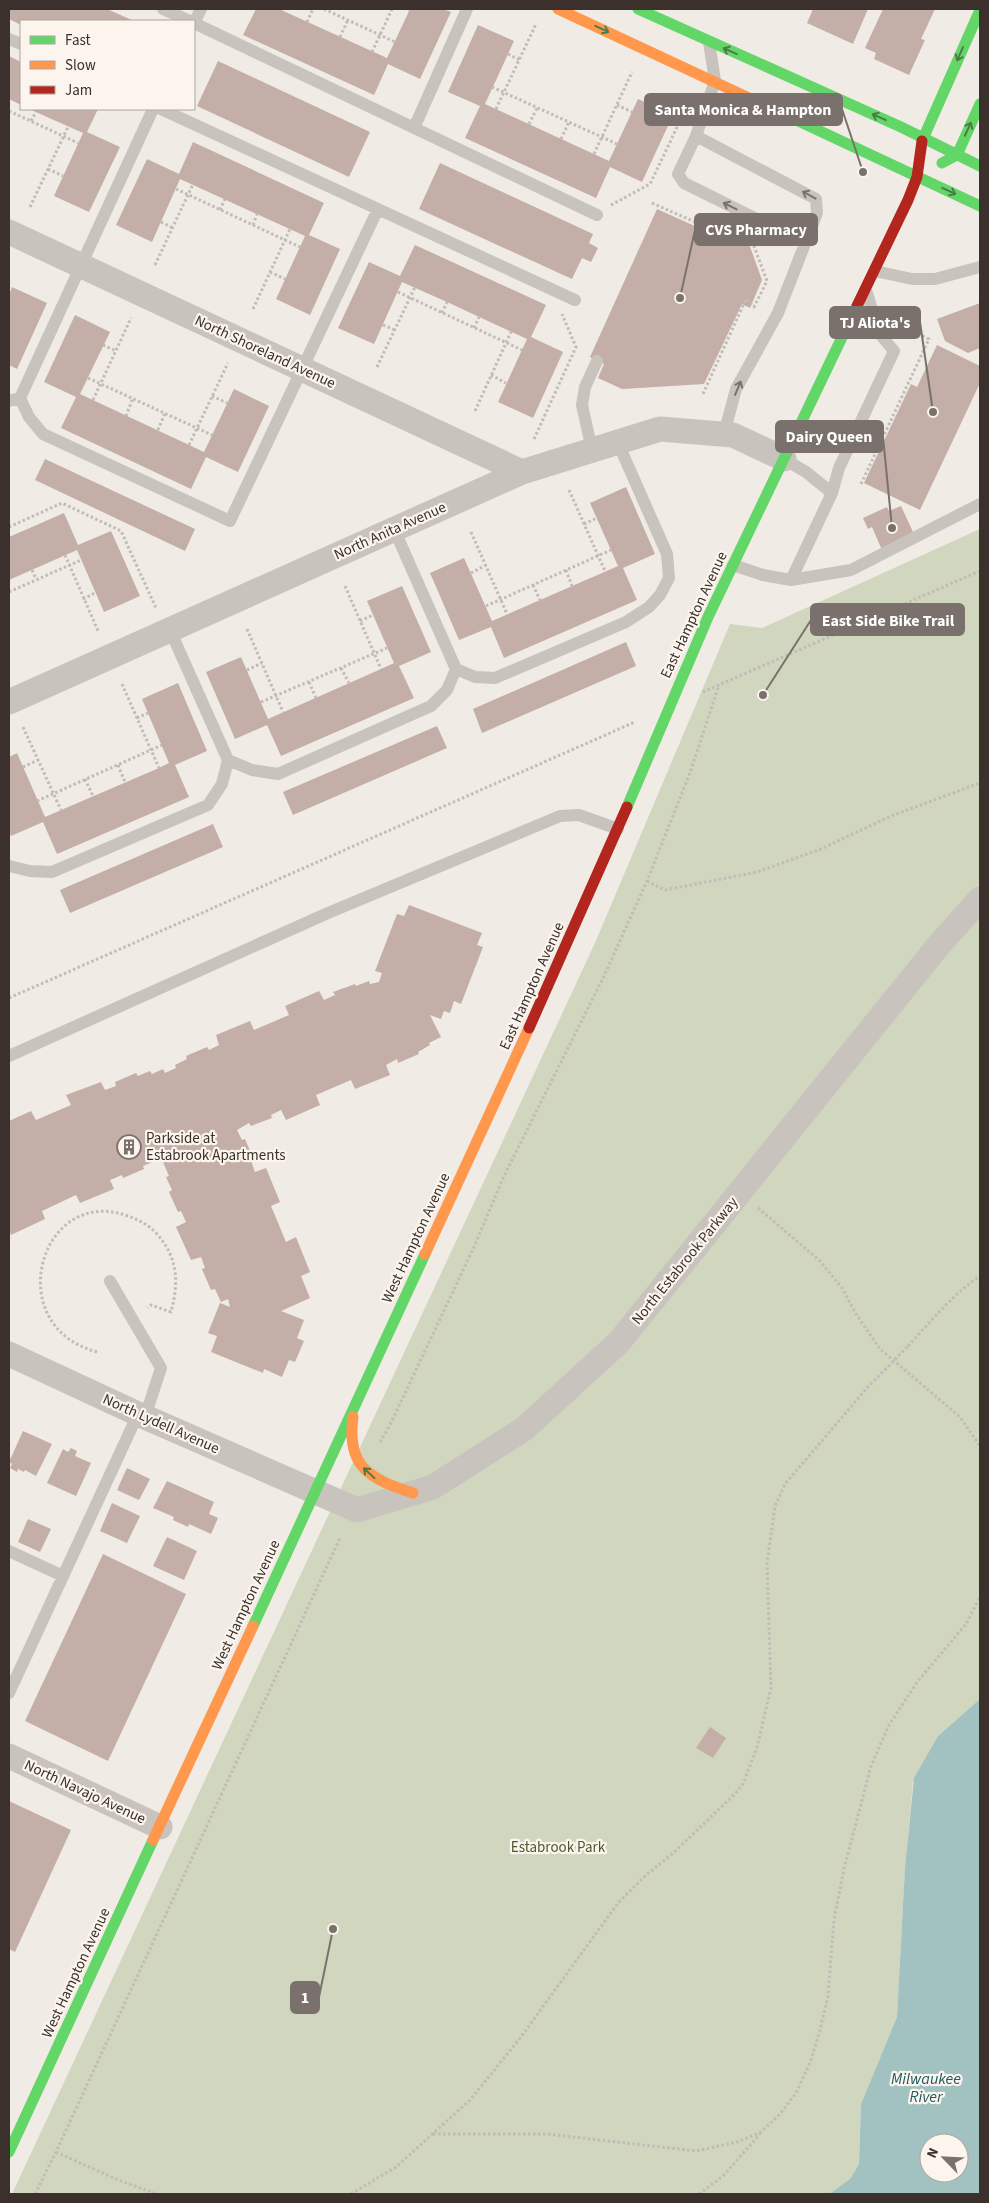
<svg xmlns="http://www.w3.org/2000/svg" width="989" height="2203" font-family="'Source Sans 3',sans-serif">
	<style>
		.green { fill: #d1d6bf }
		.water { fill: #a1c2c1; fill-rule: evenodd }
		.building { fill: #c3afa7 }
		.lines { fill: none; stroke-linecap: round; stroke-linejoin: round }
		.path { stroke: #c2bbb6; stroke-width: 3; stroke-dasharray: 2.5 2.5; stroke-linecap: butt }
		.lane { stroke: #c9c3be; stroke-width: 12 }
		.street { stroke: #c9c3be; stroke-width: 25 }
		.fast { stroke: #63d668; stroke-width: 11 }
		.slow { stroke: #ff974d; stroke-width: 11 }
		.jam { stroke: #b3261e; stroke-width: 11 }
		.path-bridge { stroke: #c2bbb6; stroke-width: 3; stroke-dasharray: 2.5 2.5; stroke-linecap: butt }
		.oneway { stroke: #4d7b46 }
		.oneway2 { stroke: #7b726d }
		.labels { text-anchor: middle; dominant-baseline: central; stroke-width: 4.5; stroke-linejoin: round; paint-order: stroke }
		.street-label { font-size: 15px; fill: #3b302b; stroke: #fbf5ee }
		.poi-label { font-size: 15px; fill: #3b302b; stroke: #fbf5ee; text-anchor: start }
		.park-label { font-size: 15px; fill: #4a5a2e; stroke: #fbf5ee }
		.water-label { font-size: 16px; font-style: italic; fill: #1f5a5e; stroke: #fbf5ee }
		.leader { fill: none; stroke: #7a716c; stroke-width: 2 }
		.callout-dot { fill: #7a716c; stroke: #fbf5ee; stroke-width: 2 }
		.callout { fill: #7a716c; stroke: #7a716c; stroke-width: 2 }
		.callout-label { font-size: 16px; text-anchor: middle; font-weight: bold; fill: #fff }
	</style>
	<rect width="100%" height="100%" fill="#f0ebe5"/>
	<path class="green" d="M980,529V1699L938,1736L913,1782L905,1867L897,2017L861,2104L859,2164L850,2179L829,2194H12L595,943L730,624L762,628Z"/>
	<path class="water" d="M980,1699V2194H829L850,2179L859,2164L861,2104L897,2017L905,1867L914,1778L938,1736ZM929,2143H959V2173H929Z"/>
	<path class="building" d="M9,9H107L134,21H21V25L9,19Z
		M256,9H279L387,58L410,9H443L451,12L420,79L388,64L374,95L243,35Z
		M813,9H868L853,44L807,23Z
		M883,9H935L921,39L925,40L909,75L874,59L876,53L865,48Z
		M478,25L514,41L485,104L609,161L638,99L673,115L642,182L610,167L596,198L465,138L480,106L448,92Z
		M9,56L21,62V105L9,99Z
		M218,61L370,132L349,177L197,106Z
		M29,109H98L87,132L120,147L89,212L54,196L83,133Z
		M193,142L324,203L309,235L340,249L310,315L276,299L305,236L180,179L152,242L116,225L147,159L179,174Z
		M440,163L593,234L589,243L598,248L591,262L582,258L572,279L419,209Z
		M657,209L719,237L722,230L748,241L762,280L750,308L742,304L704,384L622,389L598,378L604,364L590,357Z
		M415,245L546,305L531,337L563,352L533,418L498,402L527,339L447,302L402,282L374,344L338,328L369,262L400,276Z
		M12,287L47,303L17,369L9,365V295Z
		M980,303V348L968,353L945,341L937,319Z
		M75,315L110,332L80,394L204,452L234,389L269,406L238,472L206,457L191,489L61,428L76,397L44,382Z
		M937,345L980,366V383L920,510L864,483L911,384L917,387Z
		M45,459L195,529L185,551L35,480Z
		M626,487L655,554L623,568L637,600L504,658L491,627L459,640L430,573L464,558L492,621L618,566L590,503Z
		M901,506L913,532L882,550L872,527L868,529L863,518L887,507L889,511Z
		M64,513L78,545L111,531L140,596L104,612L77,550L9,580V537Z
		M402,586L431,652L399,666L414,698L281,756L267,725L235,739L206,672L241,657L268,719L381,669L394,663L367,601Z
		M626,642L636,666L482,733L473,709Z
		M178,683L207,751L175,765L189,797L57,854L43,822L11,836L9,831V757L17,753L45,817L159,768L169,763L142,699Z
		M437,726L447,748L293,815L283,792Z
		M213,824L223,847L70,913L60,890Z
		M409,905L482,933L477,945L483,947L461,1004L454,1001L450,1013L444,1011L441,1019L430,1015L441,1037L429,1043L430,1045L418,1052L419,1054L398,1063L397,1059L386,1065L390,1075L355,1089L351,1080L316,1095L320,1105L286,1120L281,1110L271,1115L272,1118L251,1126L249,1123L237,1130L242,1140L245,1139L254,1160L251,1161L255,1172L266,1168L280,1202L271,1206L286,1242L296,1237L310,1272L301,1276L310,1298L281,1311L304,1320L297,1338L304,1341L295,1362L289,1360L282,1377L264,1369L263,1373L211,1352L217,1336L208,1333L220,1303L230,1307L228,1299L221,1302L215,1289L211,1290L202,1269L205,1268L201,1257L191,1260L176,1227L186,1222L181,1211L178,1212L169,1192L172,1190L166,1177L169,1176L160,1155L154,1158L155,1161L143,1166L144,1169L123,1178L122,1175L110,1180L114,1189L80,1203L76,1195L42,1211L45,1219L11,1235L9,1229V1121L31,1111L36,1120L71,1105L66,1095L101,1082L105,1090L116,1086L115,1082L136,1073L138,1076L150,1071L152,1074L163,1069L165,1073L176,1068L175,1065L187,1059L186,1056L207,1047L209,1050L219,1045L216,1035L250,1021L254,1030L289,1015L285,1006L319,991L324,1000L335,995L333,992L355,984L356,986L369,981L370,984L379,982L382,973L375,971L397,914L404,916Z
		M23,1431L52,1444L36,1476L25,1470L24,1472L18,1469L17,1472L10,1468L12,1464L9,1462Z
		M71,1448L77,1451L75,1456L91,1463L76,1496L47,1483L63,1449L68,1452Z
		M127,1468L150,1479L139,1500L117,1490Z
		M167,1481L214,1502L209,1514L218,1518L211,1534L189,1524L188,1527L173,1520L174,1517L153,1508Z
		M112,1503L140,1516L127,1543L100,1531Z
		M28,1519L51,1529L40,1552L18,1542Z
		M167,1537L197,1551L184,1580L153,1566Z
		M103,1554L186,1594L108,1761L25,1721Z
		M710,1727L726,1738L713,1758L696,1748Z
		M9,1801L71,1830L15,1952L9,1949Z"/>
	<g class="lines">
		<path class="path" d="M324,9L395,42
			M408,9H410
			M307,22L313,9
			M340,37L348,20
			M372,52L392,9
			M508,54L520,60
			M492,87L617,144
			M617,105L632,112
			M496,109L536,24
			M9,111L78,143
			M31,121L36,112
			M529,124L537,108
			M561,139L569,122
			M594,154L632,72
			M48,169L63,176
			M176,189L300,247
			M652,203L715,231L727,226L729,227
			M611,205L650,184L680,121
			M30,207L68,127
			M220,210L225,199
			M161,222L173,228
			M253,225L257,214
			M155,265L193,184
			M270,272L285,279
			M398,292L522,350
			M253,309L290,229
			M442,313L447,302
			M383,325L395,330
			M474,328L479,317
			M103,345L116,351
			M377,367L415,287
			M491,375L506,383
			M88,378L212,435
			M703,394L746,299L754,307L767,281L751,238
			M212,396L227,403
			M93,400L131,318
			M475,411L511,332
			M126,416L133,398
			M158,430L165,413
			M534,439L576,347L562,314
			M189,445L228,363
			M861,484L929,339L895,323
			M569,490L605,571
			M584,524L597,518
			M9,527L62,503L121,531L156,608
			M471,532L507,614
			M65,555L99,633
			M32,570L36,579
			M566,570L572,586
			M471,573L486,565
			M533,585L540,600
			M345,586L381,669
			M9,592L81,560
			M83,599L95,593
			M486,606L611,550
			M360,621L373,615
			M247,629L283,712
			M341,668L349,683
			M247,670L262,663
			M309,682L316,698
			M122,684L159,768
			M703,692L980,571
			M261,702L387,648
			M137,718L148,713
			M23,727L61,810
			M118,765L125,782
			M23,767L38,760
			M85,779L93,796
			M37,801L162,745
			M647,881L665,890L757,872L821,849L891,816L980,783
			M9,998L635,722
			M758,1208L819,1260L842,1288L856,1314L880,1349L960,1417L980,1446
			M908,1346C931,1321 952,1295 980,1276
			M97,1352C0,1326 40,1187 125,1215C137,1219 148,1224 157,1234C178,1258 179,1282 171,1312L151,1305L148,1308
			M380,1442L389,1427L474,1247L504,1176L604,976L647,881L690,773L719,685
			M433,2134H547L696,2151L737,2142L761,2132L780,2114L796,2093L810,2063L820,2030L828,1996L834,1919L844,1869L871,1766L889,1725L918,1681L966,1624L980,1597
			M56,2152L118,2180L157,2194
			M35,2194L56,2152L340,1538
			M351,2194L396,2167L470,2100L521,2037L618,1903L646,1875L672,1854L735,1794L743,1784L757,1747L771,1688L767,1563L775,1506L785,1484L867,1388
			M699,2194L723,2176L760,2134"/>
		<path class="lane" d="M163,9L190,21
			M194,23L597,215
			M194,23L201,9
			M9,39L21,44
			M709,42L715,81L696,136L816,199L817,213L778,313L736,389L724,434
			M161,109L575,300
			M414,128L467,9
			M696,136L678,174L684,183L805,243
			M875,271L912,279H935L980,267
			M20,398L153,109
			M9,401L20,398L29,417L43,434L230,521L378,209
			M592,450L582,405L585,387L597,361
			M832,493L839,468L894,351L879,333L867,293
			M394,529L456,669
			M733,565L763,575L791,580L832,493L806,472L784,459
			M791,580L851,570L980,504
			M170,630L228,760
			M9,866L30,871L52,872L208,805L222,784L228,760L252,770L278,774L431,706L447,690L456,669L475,677L495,678L626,622L649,607L660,595L669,578L667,554L618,443
			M9,1056L328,913L560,816L579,815L618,829
			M110,1281L161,1368L145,1417
			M9,1551L63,1576
			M9,1693L138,1414"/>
		<path class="street" d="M9,232L522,472
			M9,702L522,472L660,429L733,435L784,459
			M9,1354L138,1414L357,1510L433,1487L524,1429L619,1342L938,946L980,899
			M9,1756L160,1827"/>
		<path class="fast" d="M638,9L901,127L980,166
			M792,118L980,206
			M922,141L980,10
			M942,163L957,155L980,104
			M627,807L708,617L857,306
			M253,1626L425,1254
			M9,2152L153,1840"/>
		<path class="slow" d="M558,9L792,118
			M425,1254L529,1028
			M353,1417C346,1468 371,1479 413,1493
			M153,1840L253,1626"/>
		<path class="jam" d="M857,306L908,200L917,177L922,141
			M529,1028L627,807"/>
		<path class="path-bridge" d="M867,1388L908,1346"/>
	</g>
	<defs><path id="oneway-shaft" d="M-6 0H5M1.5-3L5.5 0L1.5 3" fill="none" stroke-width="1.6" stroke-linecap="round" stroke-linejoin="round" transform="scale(1.25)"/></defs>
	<g class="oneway">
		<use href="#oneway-shaft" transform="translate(602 29) rotate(25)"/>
		<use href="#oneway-shaft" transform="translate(730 51) rotate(-156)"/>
		<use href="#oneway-shaft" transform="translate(960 54) rotate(114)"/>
		<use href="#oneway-shaft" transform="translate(879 117) rotate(-156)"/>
		<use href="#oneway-shaft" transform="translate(968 129) rotate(-65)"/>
		<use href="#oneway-shaft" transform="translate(949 191) rotate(25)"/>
		<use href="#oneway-shaft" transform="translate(369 1473) rotate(-137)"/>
	</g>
	<g class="oneway2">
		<use href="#oneway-shaft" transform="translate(809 195) rotate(-151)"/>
		<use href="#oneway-shaft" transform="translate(730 206) rotate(-154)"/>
		<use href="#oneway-shaft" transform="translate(738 388) rotate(-67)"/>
	</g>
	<defs>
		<g id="building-ring" transform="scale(1.25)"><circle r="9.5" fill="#fbf5ee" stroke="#7a716c" stroke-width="1.5"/><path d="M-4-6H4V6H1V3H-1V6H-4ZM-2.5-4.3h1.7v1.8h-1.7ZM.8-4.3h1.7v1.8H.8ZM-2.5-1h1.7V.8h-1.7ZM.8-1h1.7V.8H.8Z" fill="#7a716c"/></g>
	</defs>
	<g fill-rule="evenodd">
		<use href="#building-ring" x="129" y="1147"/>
	</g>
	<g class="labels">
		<g class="street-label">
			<text transform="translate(265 352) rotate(25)">North Shoreland Avenue</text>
			<text transform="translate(390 531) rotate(-24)">North Anita Avenue</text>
			<text transform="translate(694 615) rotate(-65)">East Hampton Avenue</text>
			<text transform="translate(532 986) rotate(-66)">East Hampton Avenue</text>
			<text transform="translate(416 1238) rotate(-65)">West Hampton Avenue</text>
			<text transform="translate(685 1261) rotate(-51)">North Estabrook Parkway</text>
			<text transform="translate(161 1424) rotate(24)">North Lydell Avenue</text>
			<text transform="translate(246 1605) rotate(-65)">West Hampton Avenue</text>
			<text transform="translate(85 1792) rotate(25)">North Navajo Avenue</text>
			<text transform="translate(76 1973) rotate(-65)">West Hampton Avenue</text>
		</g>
		<g class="poi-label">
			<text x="146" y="1138">Parkside at<tspan x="146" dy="17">Estabrook Apartments</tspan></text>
		</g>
		<g class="park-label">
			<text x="558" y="1847">Estabrook Park</text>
		</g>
		<g class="water-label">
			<text x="926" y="2079">Milwaukee<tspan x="926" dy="18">River</tspan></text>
		</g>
	</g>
	<path class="leader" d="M863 172L842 109M680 298L695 230M933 412L920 322M892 528L883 437M763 695L811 620M333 1929L319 1997"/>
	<g class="callout-dot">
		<circle cx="863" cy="172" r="5"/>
		<circle cx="680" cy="298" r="5"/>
		<circle cx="933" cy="412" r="5"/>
		<circle cx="892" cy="528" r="5"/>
		<circle cx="763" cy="695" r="5"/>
		<circle cx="333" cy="1929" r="5"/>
	</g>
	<g class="callout">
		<rect x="645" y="94" width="197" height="31" rx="5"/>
		<rect x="695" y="214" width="122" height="31" rx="5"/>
		<rect x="830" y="307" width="90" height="31" rx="5"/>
		<rect x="776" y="421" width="107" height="31" rx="5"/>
		<rect x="811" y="604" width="153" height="31" rx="5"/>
		<rect x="291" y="1982" width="28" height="31" rx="5"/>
	</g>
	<g class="callout-label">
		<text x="743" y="115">Santa Monica &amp; Hampton</text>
		<text x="756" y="235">CVS Pharmacy</text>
		<text x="875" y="328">TJ Aliota's</text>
		<text x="829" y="442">Dairy Queen</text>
		<text x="888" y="626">East Side Bike Trail</text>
		<text x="305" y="2003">1</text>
	</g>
	<rect width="989" height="2203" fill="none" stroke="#3b302b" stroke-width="20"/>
	<rect x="20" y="20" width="175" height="90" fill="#fbf5ee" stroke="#aea6a0"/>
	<rect x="30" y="36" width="25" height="8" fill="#63d668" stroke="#aea6a0"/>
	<text x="65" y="45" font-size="15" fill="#3b302b">Fast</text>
	<rect x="30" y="61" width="25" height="8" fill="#ff974d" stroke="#aea6a0"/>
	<text x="65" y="70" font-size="15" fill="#3b302b">Slow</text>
	<rect x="30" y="86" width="25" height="8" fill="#b3261e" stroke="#aea6a0"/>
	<text x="65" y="95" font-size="15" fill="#3b302b">Jam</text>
	<g transform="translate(944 2158) rotate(294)"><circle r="24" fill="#fbf5ee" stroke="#aea6a0"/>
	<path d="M0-4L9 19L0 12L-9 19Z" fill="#7a716c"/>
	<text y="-8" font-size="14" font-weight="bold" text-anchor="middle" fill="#3b302b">N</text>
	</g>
</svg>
